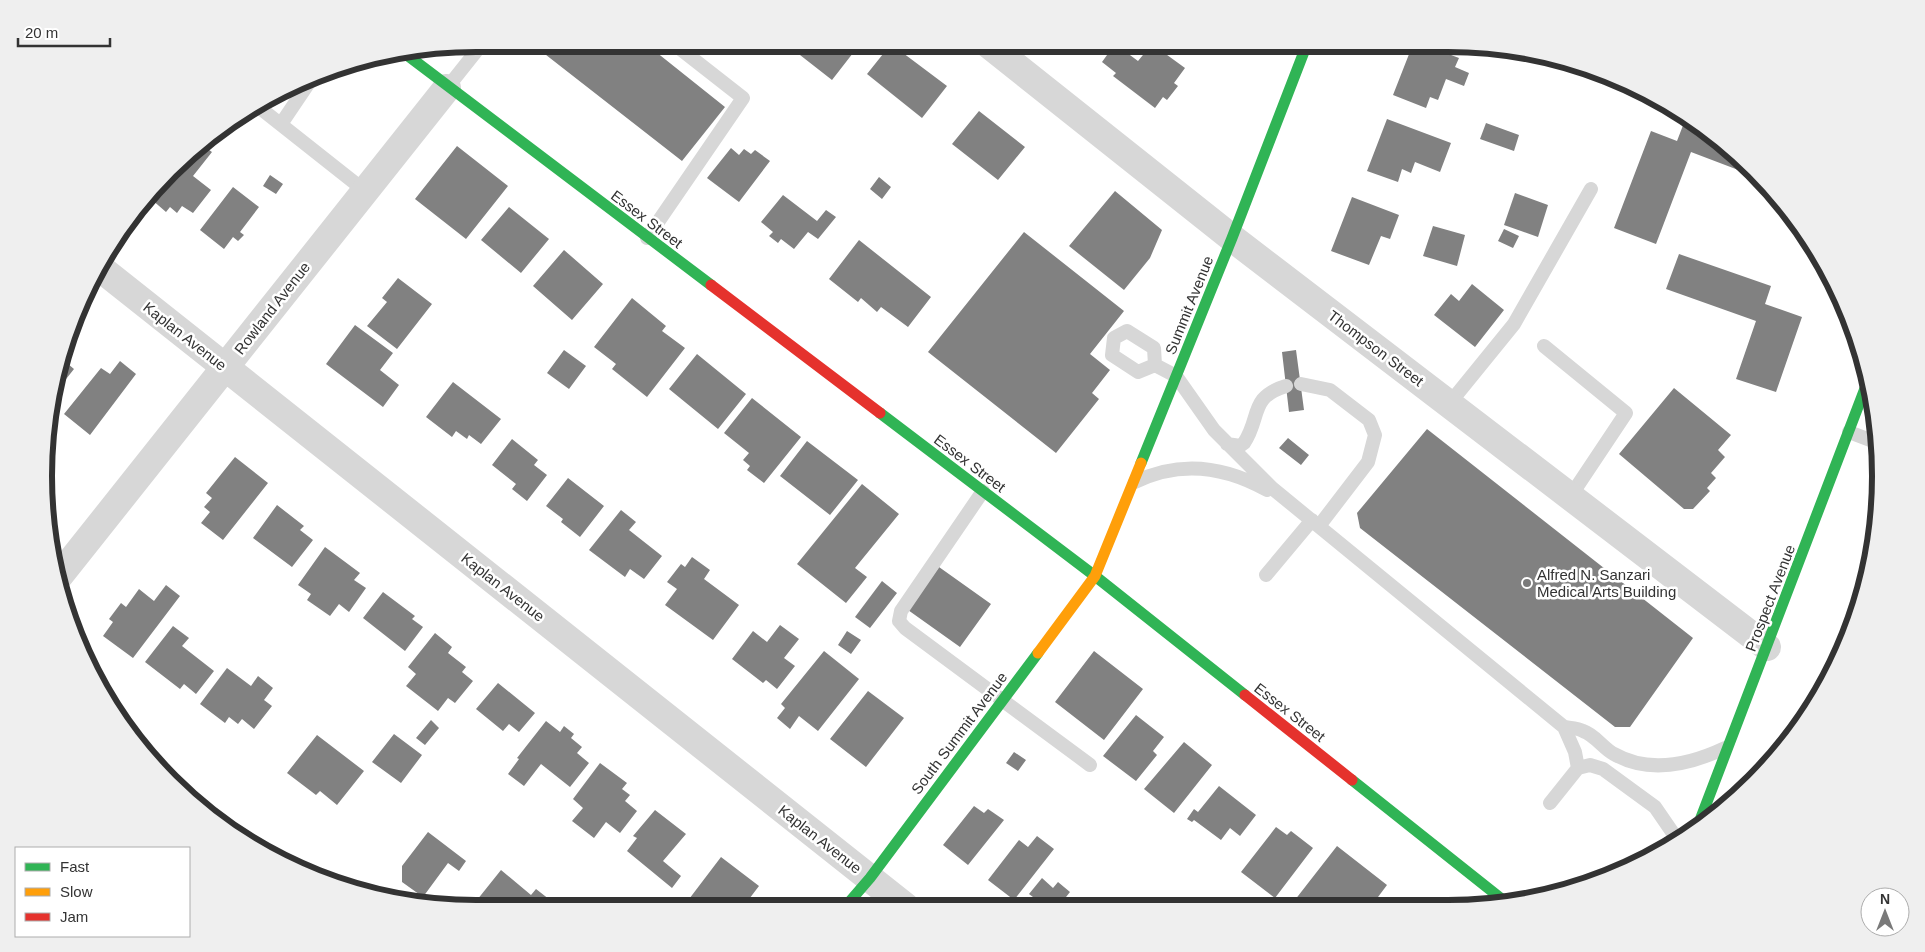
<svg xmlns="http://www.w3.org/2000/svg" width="1925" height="952" font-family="Helvetica,sans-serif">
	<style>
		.building { fill: #818181 }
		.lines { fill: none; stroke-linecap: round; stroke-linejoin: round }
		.lane { stroke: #d7d7d7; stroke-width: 14 }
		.street { stroke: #d7d7d7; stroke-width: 28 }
		.fast { stroke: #30b455; stroke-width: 11 }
		.slow { stroke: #ff9f0a; stroke-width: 11 }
		.jam { stroke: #e5322d; stroke-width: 11 }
		.poi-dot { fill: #7a7a7a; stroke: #fff; stroke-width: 2 }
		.labels { text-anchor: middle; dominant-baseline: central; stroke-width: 5; stroke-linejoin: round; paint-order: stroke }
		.street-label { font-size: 15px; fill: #333; stroke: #fff }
		.poi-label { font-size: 15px; fill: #333; stroke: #fff; text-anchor: start }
		.rim { fill: none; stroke: #333; stroke-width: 6 }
	</style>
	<rect width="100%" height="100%" fill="#fff"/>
	<path class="building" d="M532,44H646L725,107L682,161Z
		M809,44H860L832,80L800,55Z
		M891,44L947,86L922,118L867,74Z
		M1115,44L1138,61L1152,44L1185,68L1174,83L1178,86L1167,100L1163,97L1155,108L1113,76L1116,73L1102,62Z
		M1413,44H1422L1459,58L1455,67L1469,73L1464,86L1446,79L1438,100L1430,97L1426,108L1393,95Z
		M979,111L1025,147L998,180L952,144Z
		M1687,115L1755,171L1762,179L1691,152L1656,244L1614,228L1651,131L1677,141Z
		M1387,119L1451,143L1440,172L1415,162L1411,173L1402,169L1398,182L1367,171Z
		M1486,123L1519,135L1514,151L1480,139Z
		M202,145L212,152L193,176L211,190L193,213L182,206L177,213L170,207L166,212L151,199Z
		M457,146L508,186L466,239L415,199Z
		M731,148L739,155L744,149L751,154L755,150L770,161L739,202L707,178Z
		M270,175L283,184L276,194L263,186Z
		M879,177L891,187L882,199L870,189Z
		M233,187L259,207L240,232L244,235L238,241L233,237L224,249L200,230Z
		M1115,191L1162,230L1150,258L1124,290L1069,246Z
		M1515,193L1548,205L1538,237L1504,225Z
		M783,195L817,221L826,210L836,217L818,239L808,232L794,249L781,239L778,243L769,236L773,232L761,222Z
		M1352,197L1399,215L1390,239L1381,236L1369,265L1331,251Z
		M509,207L549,239L521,273L481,240Z
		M1433,226L1465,235L1457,266L1423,256Z
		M1504,229L1519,236L1513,248L1498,241Z
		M1024,232L1124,311L1090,354L1110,370L1092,393L1099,399L1056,453L928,352Z
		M859,240L931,297L908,327L881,307L877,312L861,298L858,302L829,279Z
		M564,250L603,284L572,320L533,286Z
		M1679,254L1771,286L1765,304L1802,317L1776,392L1736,379L1756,321L1666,289Z
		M398,278L432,304L397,349L367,326L387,302L382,298Z
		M1472,284L1504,310L1475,347L1434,315L1451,294L1459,301Z
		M632,298L666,326L662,331L685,348L647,397L612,369L616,364L594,347Z
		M355,325L393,353L380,370L399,385L383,407L326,364Z
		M564,350L586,366L569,389L547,373Z
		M1296,350L1304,410L1289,412L1282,352Z
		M64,352L67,354L62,359L74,369L55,393L52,391Z
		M697,354L746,394L718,429L669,389Z
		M120,361L136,374L90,435L64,414L101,368L110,374Z
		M453,382L501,419L481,444L469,435L467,439L456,431L452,437L426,417Z
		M1674,388L1731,435L1718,450L1725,457L1711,473L1716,478L1707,488L1710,491L1693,509H1684L1619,454Z
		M752,398L801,437L764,483L747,470L750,466L743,460L749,453L724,433Z
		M1427,429L1693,638L1630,727H1615L1360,528L1357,513Z
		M1288,438L1309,455L1301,465L1279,448Z
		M512,439L538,460L534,465L547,475L527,501L512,489L516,484L492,465Z
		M807,441L858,480L830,515L780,476Z
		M235,457L268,483L223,540L201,523L210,512L204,507L212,498L206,493Z
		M568,478L604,506L580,537L561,522L563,519L546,506Z
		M862,484L899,514L855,568L867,577L846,603L797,564Z
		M277,505L304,526L300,530L313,540L292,567L253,538Z
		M621,510L636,522L629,530L662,556L644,579L630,569L625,577L589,550Z
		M325,547L360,573L354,580L366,588L349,612L339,604L330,616L307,600L311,594L298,585Z
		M692,557L710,570L704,579L739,605L713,640L665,605L677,589L667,582L681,564L685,567Z
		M939,567L991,604L960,647L908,610Z
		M882,581L897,593L870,628L855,617Z
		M166,585L180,596L133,658L103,636L113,622L109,619L121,603L126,607L139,589L154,601Z
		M383,592L415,616L412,619L423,627L405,651L363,618Z
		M780,625L799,639L784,658L795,666L777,689L766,680L763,683L732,659L753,631L767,642Z
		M173,626L189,638L182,646L214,671L196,694L184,684L180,689L145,662Z
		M847,631L861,640L851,654L838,645Z
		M435,633L452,647L448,653L466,667L462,672L473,681L455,703L448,698L438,711L406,686L416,674L408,667Z
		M824,651L859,679L818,731L799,716L790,729L777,718L785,708L781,704Z
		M1094,651L1143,689L1104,740L1055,702Z
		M227,668L251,686L258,676L273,688L264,700L272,706L254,729L242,719L238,724L229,717L225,723L200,704Z
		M498,683L535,713L519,732L509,724L503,731L476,709Z
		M868,691L904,718L866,767L830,739Z
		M1136,715L1164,737L1153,751L1157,755L1136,781L1103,756Z
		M431,720L439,728L425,745L416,738Z
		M546,721L560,732L564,726L574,734L571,738L582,747L577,753L589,763L570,787L541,764L524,786L508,774L519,759L517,758Z
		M394,734L422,755L401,783L372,762Z
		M317,735L364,771L337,805L320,791L316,795L287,773Z
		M1184,742L1212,765L1174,813L1144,789Z
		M1014,752L1026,760L1018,771L1006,763Z
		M600,763L627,783L622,789L630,795L625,801L637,811L620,833L606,822L594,838L572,821L583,808L573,799Z
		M1219,786L1256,815L1240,836L1230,828L1221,840L1194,820L1192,822L1187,819L1194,809L1198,812Z
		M974,806L984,813L988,809L1004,820L968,865L943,845Z
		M655,810L686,834L663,861L681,876L672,888L627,851L637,838L633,836Z
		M1276,827L1287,835L1291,831L1313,848L1275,898L1241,872Z
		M428,832L466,861L459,871L448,863L423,897L402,882V866Z
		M1037,836L1054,849L1014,900L988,880L1019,840L1028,847Z
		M1337,846L1387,885L1372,905H1291Z
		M721,857L759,886L743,907H726L717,900L711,907H683Z
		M501,870L531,895L536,889L554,903L550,908H477L473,905Z
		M1042,878L1053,888L1058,882L1070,892L1066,897L1073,903L1071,906H1033L1037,900L1029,894Z"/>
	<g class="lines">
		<path class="lane" d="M447,88L482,44
			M260,108L365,191
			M281,124L310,81
			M647,238L743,98L674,44
			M1114,338L1112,355L1138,372L1155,365L1176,376L1214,430L1272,488L1564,727C1570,728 1578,728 1583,731C1595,735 1603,748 1614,754C1649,774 1691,764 1725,748
			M1114,338L1127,331L1154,348L1155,365
			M1544,346L1626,413L1570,497
			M1301,384L1330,390L1369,420L1375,435L1368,462L1319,526
			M1449,404L1514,324L1591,189
			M1849,432L1878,443
			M1227,444L1240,446L1244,443C1261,418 1249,397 1286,386
			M1135,482C1180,460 1224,466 1267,490
			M983,491L901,611L899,621L905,628L1090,765
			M1266,575L1312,520
			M1564,727L1575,752L1578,768
			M1550,803L1578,768L1590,765L1603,769L1655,807L1677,839"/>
		<path class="street" d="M988,44L1232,238L1767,647
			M100,268L906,907
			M60,575L447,88"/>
		<path class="fast" d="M407,55L711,285
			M880,413L1095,576L1245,695
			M1141,463L1232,238L1307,44
			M1352,780L1508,904
			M1697,828L1869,378
			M845,907L870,878L1038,653"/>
		<path class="slow" d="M1038,653L1095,576L1141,463"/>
		<path class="jam" d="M711,285L880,413
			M1245,695L1352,780"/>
	</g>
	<circle class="poi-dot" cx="1527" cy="583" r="5"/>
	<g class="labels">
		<g class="street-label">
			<text transform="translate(647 219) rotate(37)">Essex Street</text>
			<text transform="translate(1189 305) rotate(-68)">Summit Avenue</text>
			<text transform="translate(272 308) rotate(-52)">Rowland Avenue</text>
			<text transform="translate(185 336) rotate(38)">Kaplan Avenue</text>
			<text transform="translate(1376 348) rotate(37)">Thompson Street</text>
			<text transform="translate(970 463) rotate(37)">Essex Street</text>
			<text transform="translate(503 587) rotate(38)">Kaplan Avenue</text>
			<text transform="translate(1770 598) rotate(-69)">Prospect Avenue</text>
			<text transform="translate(1290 712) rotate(38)">Essex Street</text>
			<text transform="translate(959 733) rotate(-53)">South Summit Avenue</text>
			<text transform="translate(820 839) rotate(38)">Kaplan Avenue</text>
		</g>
		<g class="poi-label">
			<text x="1537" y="574">Alfred N. Sanzari<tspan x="1537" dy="17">Medical Arts Building</tspan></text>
		</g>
	</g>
	<path d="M0 0H1925V952H0ZM476 52H1448A424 424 0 0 1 1872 476V476A424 424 0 0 1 1448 900H476A424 424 0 0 1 52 476V476A424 424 0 0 1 476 52Z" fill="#efefef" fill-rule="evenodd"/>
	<path class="rim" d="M476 52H1448A424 424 0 0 1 1872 476V476A424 424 0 0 1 1448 900H476A424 424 0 0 1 52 476V476A424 424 0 0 1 476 52Z"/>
	<rect x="15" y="847" width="175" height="90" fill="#ffffff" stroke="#adadad"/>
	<rect x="25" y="863" width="25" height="8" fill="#30b455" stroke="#adadad"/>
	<text x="60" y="872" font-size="15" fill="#333333">Fast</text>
	<rect x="25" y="888" width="25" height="8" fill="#ff9f0a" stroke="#adadad"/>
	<text x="60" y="897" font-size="15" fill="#333333">Slow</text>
	<rect x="25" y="913" width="25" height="8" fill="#e5322d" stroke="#adadad"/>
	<text x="60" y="922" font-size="15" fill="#333333">Jam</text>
	<g transform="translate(1885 912)"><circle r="24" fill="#ffffff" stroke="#adadad"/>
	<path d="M0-4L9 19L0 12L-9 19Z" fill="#7a7a7a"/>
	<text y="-8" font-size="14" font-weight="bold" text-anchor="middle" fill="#333333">N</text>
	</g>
	<path d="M18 38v8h92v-8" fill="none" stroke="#333333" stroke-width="2.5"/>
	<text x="25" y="38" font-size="15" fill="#333333" stroke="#ffffff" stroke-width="4" paint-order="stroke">20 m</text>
</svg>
